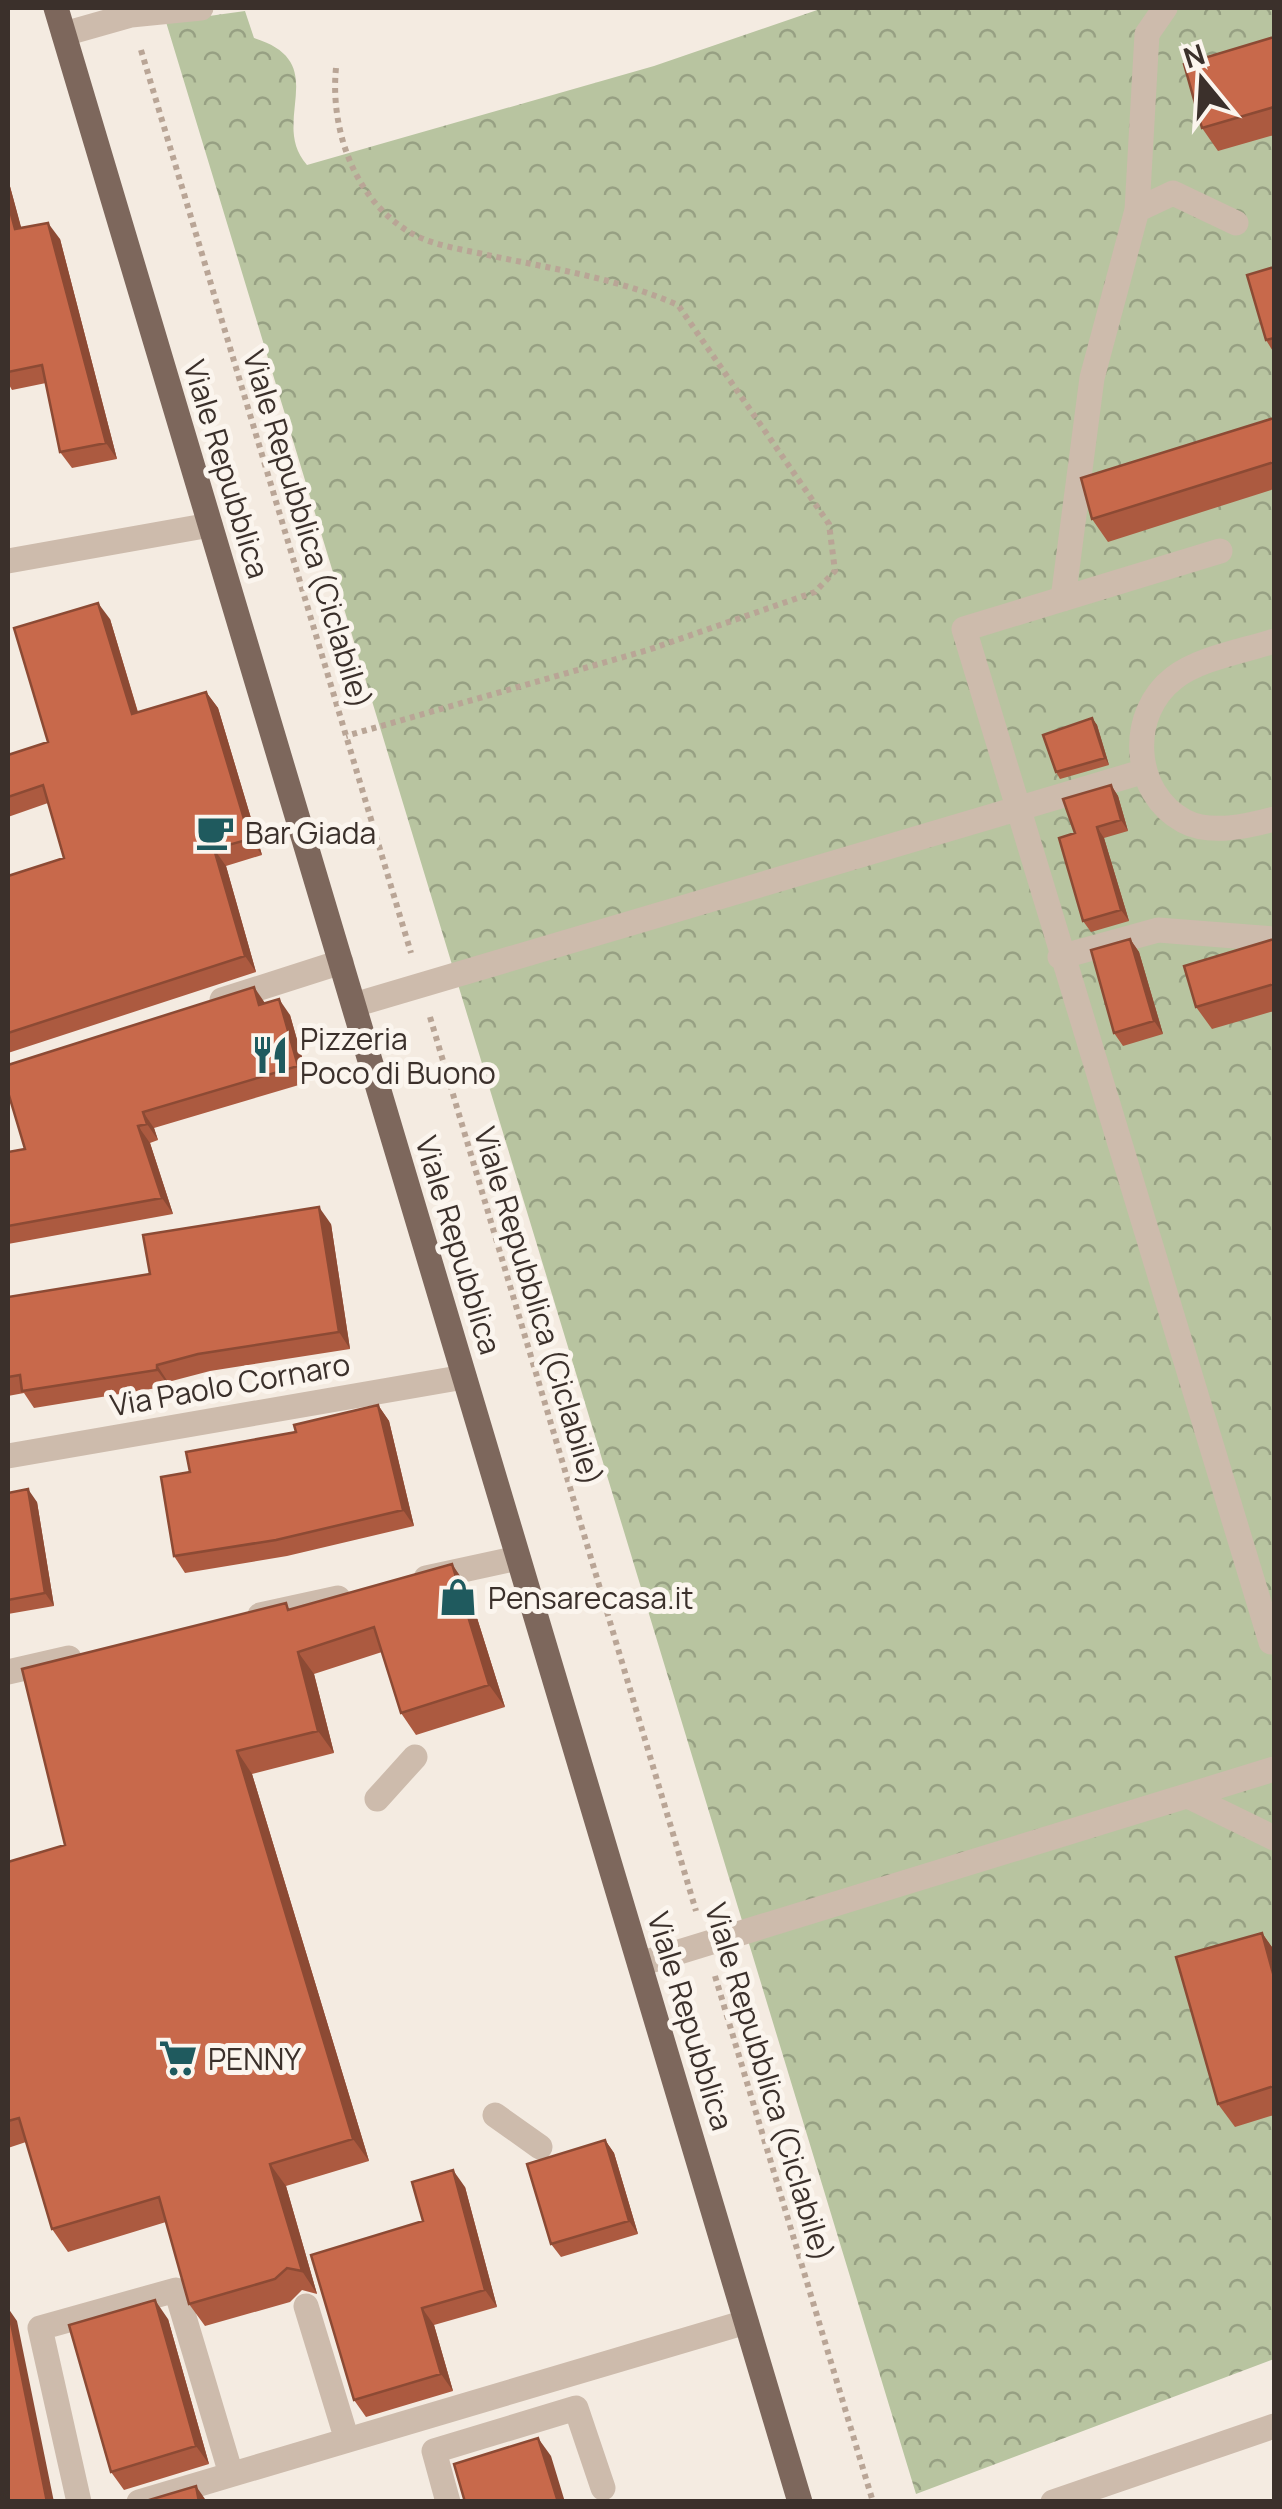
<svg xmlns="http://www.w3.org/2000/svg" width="1282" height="2509" font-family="Manrope,sans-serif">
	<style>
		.forest { fill: url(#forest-crowns) }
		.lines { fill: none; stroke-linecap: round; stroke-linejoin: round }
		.path { stroke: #b9a596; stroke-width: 6; stroke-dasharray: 5 5; stroke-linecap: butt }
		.minor { stroke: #cdbbac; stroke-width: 25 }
		.major { stroke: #7d675c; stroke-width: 25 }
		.wall { fill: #ac5a40 }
		.shaded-wall { fill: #8c4a34 }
		.building { fill: #c8694b; stroke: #8c4a34; stroke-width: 2.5 }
		.labels { text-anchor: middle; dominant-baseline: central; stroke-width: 10; stroke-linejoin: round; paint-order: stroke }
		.street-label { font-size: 30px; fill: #3b302b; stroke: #fbf5ee }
		.poi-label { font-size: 30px; fill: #3b302b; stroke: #fbf5ee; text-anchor: start }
	</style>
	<defs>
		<pattern id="forest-crowns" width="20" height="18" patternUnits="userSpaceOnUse" patternTransform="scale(2.5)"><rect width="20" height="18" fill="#b8c4a0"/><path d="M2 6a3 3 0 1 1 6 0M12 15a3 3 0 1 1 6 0" fill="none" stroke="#97a083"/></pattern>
	</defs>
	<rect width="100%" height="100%" fill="#f4ebe1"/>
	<path class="forest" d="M823,8H1274V2359L916,2494L166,22L245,11L254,38C334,63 268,121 307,165L654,66Z"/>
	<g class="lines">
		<path class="path" d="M141,50L411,953
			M336,68C330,129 354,200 411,233C433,246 467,250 492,256C555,269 619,279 678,305L829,524L835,571L815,592L648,650L346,736
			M430,1017L696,1911
			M715,1976L873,2502"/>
		<path class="minor" d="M64,34L131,15L201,8
			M1137,210L1173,193L1236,223
			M1220,551L964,629L1271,1642
			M8,561L210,525
			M1063,599L1092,378L1137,210L1147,34L1165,8
			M1274,641C1244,651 1200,658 1174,678C1127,714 1132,793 1184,821C1210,835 1248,826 1274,819
			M1060,957L1158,930L1274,939
			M222,1000L341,962
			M354,1005L1145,771
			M8,1456L464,1377
			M426,1578L518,1558
			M260,1615L338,1598
			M8,1672L69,1658
			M1190,1797L1274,1838
			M377,1799L415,1757
			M640,1964L1274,1769
			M495,2115L540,2147
			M306,2306L347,2440
			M79,2502L40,2328L176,2290L231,2474
			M139,2502L746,2322
			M448,2502L434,2451L576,2408L603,2488
			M1053,2502L1274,2426"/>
		<path class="major" d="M56,8L800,2502"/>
	</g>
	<path class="wall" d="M1274,37V135L1218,151L1202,128Z
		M8,179L21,228L60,239L117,459L72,468L60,452L46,383L12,390L8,383Z
		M1274,267V353L1266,340Z
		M1274,418V489L1108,542L1092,519Z
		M110,619L138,712L206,692L218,708L262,855L226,866L256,972L8,1053V876L64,858L48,803L8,817V755L48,742Z
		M1092,718L1097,725L1109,765L1060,779L1056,772Z
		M1111,785L1118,796L1128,831L1104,838L1129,921L1091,932L1083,921L1075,833Z
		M1130,939L1139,952L1163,1034L1123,1046L1114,1033Z
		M1274,939V1011L1212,1029L1196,1007Z
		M265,1003L290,1015L309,1082L154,1128L158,1140L150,1143L173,1214L8,1244V1152L25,1149Z
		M331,1224L350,1349L210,1371L168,1382L169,1386L34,1408L24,1393L8,1396V1297L150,1274Z
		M378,1405L389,1421L414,1526L287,1556L185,1573L174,1556L190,1472L296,1432Z
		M8,1493L37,1502L54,1606L8,1614Z
		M467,1586L505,1707L416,1735L401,1713L382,1652L314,1674L334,1753L252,1774L369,2161L286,2186L317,2294L302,2290L290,2302L205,2326L189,2304L166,2222L68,2252L52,2229L26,2142L8,2148V1862L65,1845L291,1610Z
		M1262,1933L1274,1950V2115L1235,2127L1218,2104Z
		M605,2140L614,2153L638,2234L561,2257L551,2244Z
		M465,2187L497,2307L434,2325L453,2391L366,2417L354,2400L423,2221Z
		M168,2319L209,2464L124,2490L111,2472Z"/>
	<path class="shaded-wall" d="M8,179L26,245L15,229L8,203Z
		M48,223L60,239L117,459L106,443Z
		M98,603L110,619L143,730L132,714Z
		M206,692L218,708L262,855L250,839Z
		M1092,718L1097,725L1109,765L1105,758Z
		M1111,785L1118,796L1128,831L1121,820Z
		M1097,827L1104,838L1129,921L1121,910Z
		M214,849L226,866L256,972L245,956Z
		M1130,939L1139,952L1163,1034L1154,1021Z
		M254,987L265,1003L259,1005Z
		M279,999L290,1015L309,1082L298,1066Z
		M143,1112L154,1128L158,1140L147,1124Z
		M138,1126L150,1143L173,1214L162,1198Z
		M319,1207L331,1224L350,1349L339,1332Z
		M157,1365L168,1382L169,1386L157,1370Z
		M378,1405L389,1421L414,1526L403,1510Z
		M28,1489L37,1502L54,1606L45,1593Z
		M452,1564L467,1586L505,1707L489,1685Z
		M298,1652L314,1674L334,1753L318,1731Z
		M237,1751L252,1774L369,2161L353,2139Z
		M1262,1933L1274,1950V1977Z
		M605,2140L614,2153L638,2234L629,2221Z
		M270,2164L286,2186L317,2294L302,2271Z
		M453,2170L465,2187L497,2307L485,2290Z
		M155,2300L168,2319L209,2464L196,2446Z
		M8,2308L17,2321L54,2502H47Z
		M422,2308L434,2325L453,2391L441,2374Z
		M538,2438L551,2456L565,2502H558Z
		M196,2486L205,2499L206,2502H199Z"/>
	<path class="building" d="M1274,37V107L1202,128L1184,64Z
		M8,203L15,229L48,223L106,443L60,452L42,365L8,372Z
		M1274,267V338L1266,340L1247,275Z
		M1274,418V462L1092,519L1081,478Z
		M98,603L132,714L206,692L250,839L214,849L245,956L8,1033V876L64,858L43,785L8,797V755L48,742L14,628Z
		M1092,718L1105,758L1056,772L1043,735Z
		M1111,785L1121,820L1097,827L1121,910L1083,921L1059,838L1075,833L1063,799Z
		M1130,939L1154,1021L1114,1033L1091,950Z
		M1274,939V984L1196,1007L1184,966Z
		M254,987L259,1005L279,999L298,1066L143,1112L147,1124L138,1126L162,1198L8,1226V1152L25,1149L8,1092V1065Z
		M319,1207L339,1332L198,1354L157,1365V1370L22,1391L20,1375L8,1377V1297L150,1274L143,1235Z
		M378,1405L403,1510L276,1540L174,1556L161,1477L190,1472L186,1452L296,1432L294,1425Z
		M28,1489L45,1593L8,1600V1493Z
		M452,1564L489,1685L401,1713L374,1627L298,1652L318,1731L237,1751L353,2139L270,2164L302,2271L287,2268L275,2279L189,2304L159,2197L52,2229L19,2118L8,2121V1862L65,1845L22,1669L286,1603L288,1610Z
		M1262,1933L1274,1977V2086L1218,2104L1176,1957Z
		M605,2140L629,2221L551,2244L527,2164Z
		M453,2170L485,2290L422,2308L441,2374L354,2400L311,2255L423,2221L412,2182Z
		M155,2300L196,2446L111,2472L69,2325Z
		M8,2308L47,2502H8Z
		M538,2438L558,2502H465L454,2464Z
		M196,2486L199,2502H150L149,2500Z"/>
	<defs>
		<g id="cafe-bare" transform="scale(3)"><path d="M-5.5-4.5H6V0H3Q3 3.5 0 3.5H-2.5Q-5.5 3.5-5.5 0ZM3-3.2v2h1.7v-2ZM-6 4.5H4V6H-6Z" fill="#1f5a5e" stroke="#fbf5ee" stroke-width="2.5" paint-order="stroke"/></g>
		<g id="restaurant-bare" transform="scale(3)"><path d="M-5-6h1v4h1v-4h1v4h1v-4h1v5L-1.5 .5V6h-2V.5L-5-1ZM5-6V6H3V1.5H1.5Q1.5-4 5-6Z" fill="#1f5a5e" stroke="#fbf5ee" stroke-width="2.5" paint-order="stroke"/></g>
		<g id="shop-bare" transform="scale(3)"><path d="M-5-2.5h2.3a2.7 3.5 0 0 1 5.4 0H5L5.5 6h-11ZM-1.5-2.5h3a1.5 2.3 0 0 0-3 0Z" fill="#1f5a5e" stroke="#fbf5ee" stroke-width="2.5" paint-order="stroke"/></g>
		<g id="supermarket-bare" transform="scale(3)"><path d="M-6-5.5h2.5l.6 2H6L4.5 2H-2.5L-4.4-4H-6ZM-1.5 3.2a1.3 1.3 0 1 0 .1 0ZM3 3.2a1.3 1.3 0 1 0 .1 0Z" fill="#1f5a5e" stroke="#fbf5ee" stroke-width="2.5" paint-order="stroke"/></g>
	</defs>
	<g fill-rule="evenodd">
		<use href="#cafe-bare" x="215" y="832"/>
		<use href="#restaurant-bare" x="270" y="1055"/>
		<use href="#shop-bare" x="458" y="1597"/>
		<use href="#supermarket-bare" x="178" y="2058"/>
	</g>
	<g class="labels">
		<g class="street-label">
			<text transform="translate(227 469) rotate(73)">Viale Repubblica</text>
			<text transform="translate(308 529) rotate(73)">Viale Repubblica (Ciclabile)</text>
			<text transform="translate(459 1245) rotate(73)">Viale Repubblica</text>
			<text transform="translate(539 1306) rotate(73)">Viale Repubblica (Ciclabile)</text>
			<text transform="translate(230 1384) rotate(-10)">Via Paolo Cornaro</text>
			<text transform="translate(691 2021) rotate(73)">Viale Repubblica</text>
			<text transform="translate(770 2082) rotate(73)">Viale Repubblica (Ciclabile)</text>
		</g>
		<g class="poi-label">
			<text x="245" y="832">Bar Giada</text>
			<text x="300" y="1038">Pizzeria<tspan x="300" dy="34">Poco di Buono</tspan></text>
			<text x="488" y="1597">Pensarecasa.it</text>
			<text x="208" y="2058">PENNY</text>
		</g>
	</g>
	<rect width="1282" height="2509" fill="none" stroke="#3b302b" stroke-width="20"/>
	<g transform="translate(1202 80) rotate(342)" stroke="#fbf5ee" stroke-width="8" paint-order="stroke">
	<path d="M0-8L18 38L0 25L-18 38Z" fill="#3b302b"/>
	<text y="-15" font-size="28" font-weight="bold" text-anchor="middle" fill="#3b302b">N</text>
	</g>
</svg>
